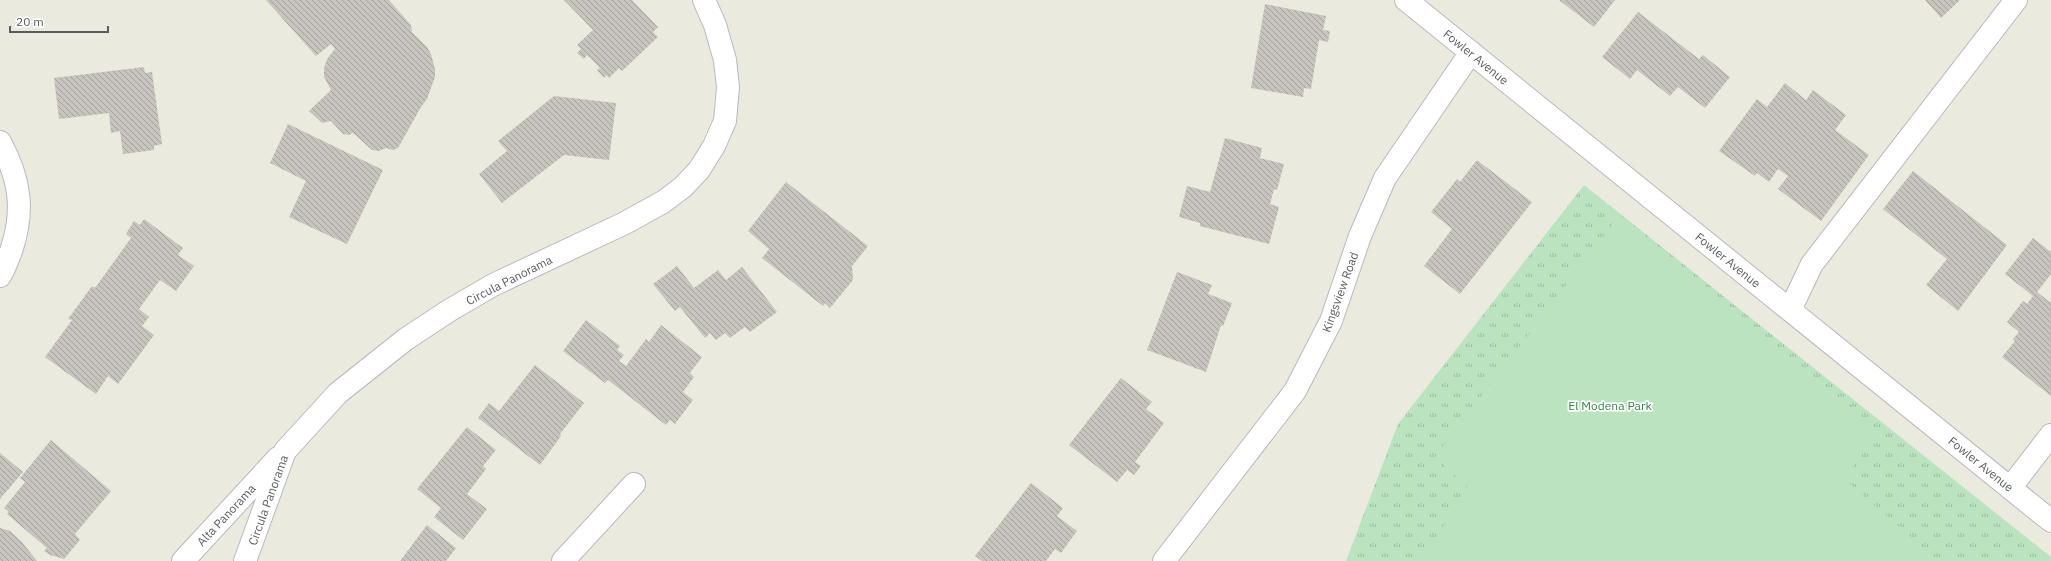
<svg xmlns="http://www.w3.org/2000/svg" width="2051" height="561" font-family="'IBM Plex Sans',sans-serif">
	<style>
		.grass { fill: url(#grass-tufts) }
		.pitch { fill: #bbe3c0 }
		.building { fill: url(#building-back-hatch) }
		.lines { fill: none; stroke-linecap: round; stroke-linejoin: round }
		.minor-casing { stroke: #b7b9be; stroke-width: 24 }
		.minor { stroke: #fff; stroke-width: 22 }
		.labels { text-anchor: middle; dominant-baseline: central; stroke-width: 3.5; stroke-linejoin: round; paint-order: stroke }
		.street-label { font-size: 12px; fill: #585b60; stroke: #fff }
		.park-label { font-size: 12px; fill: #358342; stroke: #fff }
	</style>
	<defs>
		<pattern id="grass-tufts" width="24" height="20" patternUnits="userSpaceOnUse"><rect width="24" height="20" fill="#bbe3c0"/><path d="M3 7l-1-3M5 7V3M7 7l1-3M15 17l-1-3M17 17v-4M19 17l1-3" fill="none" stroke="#9bbb9f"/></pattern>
		<pattern id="building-back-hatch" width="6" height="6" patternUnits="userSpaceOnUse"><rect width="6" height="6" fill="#c6c4bd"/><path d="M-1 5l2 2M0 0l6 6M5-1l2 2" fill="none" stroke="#a4a29d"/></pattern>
	</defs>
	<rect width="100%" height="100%" fill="#ebeadf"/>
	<path class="grass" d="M1584,185L2051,557V561H1346L1398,424Z"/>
	<path class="pitch" d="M1615,221L1878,432L1844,479L1939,561H1419L1470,489L1435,457Z"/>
	<path class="building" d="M266,0H389L411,25L412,32L427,47L431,54L435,69V77L427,99L421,107L398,148L393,150L386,148L379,151L372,150L353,133L349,135L343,134L331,121L322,123L309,111L331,90L324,77V68L327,59L335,49L331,44L316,56Z
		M564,0H632L658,27L653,32L658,37L622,71L619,68L609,78L606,75L604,78L597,70L600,68L587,55L584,59L577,53L581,49L577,45L593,30Z
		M1559,0H1615L1594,27Z
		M1925,0H1960L1941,18Z
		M1265,4L1326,16L1323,30L1330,31L1328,42L1319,40L1311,89L1304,88L1303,97L1251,88Z
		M1638,12L1699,59L1703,55L1730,77L1705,108L1678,87L1670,96L1637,70L1630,79L1602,57Z
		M144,67L145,73L152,72L162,144L154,146V150L123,154L120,131L111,133L109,113L59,119L54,78Z
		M1785,83L1806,100L1813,90L1846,115L1835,130L1869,155L1821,221L1778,189L1788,176L1778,169L1769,182L1757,173L1755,176L1719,151L1757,99L1767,107Z
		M554,96L616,103L609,160L564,155L502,203L479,174L507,151L498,141Z
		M288,124L383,170L347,244L289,217L306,181L270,163Z
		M1225,138L1262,148L1260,158L1284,164L1277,190L1274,189L1270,204L1279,207L1269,244L1200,226V223L1179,217L1187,186L1210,192Z
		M1477,160L1532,202L1460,294L1424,266L1452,229L1431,212L1457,179L1460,182Z
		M1913,171L2007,245L1958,311L1926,285L1947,259L1883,209Z
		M786,182L868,246L852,266L853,280L830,308L825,303L823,306L762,258L769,249L748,231Z
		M144,219L183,248L178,255L194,266L176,291L160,280L139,309L149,317L142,326L154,335L118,384L108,376L96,394L45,357L72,320L68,319L92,286L95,288L131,238L126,234L134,221L140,225Z
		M2033,238L2051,252V274L2037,292L2051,303V396L2002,357L2015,341L2013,339L2019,332L2007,322L2023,301L2027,304L2033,296L2005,274Z
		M677,266L694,288L718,270L726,280L742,267L777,312L750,332L745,327L730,338L725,333L716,340L710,333L705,338L680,307L675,311L653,284Z
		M1177,272L1212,285L1208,294L1232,303L1223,326L1221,325L1206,372L1147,350Z
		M586,320L620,346L617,350L624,355L619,361L626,366L646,339L649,342L661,325L702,357L690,373L694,377L683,392L693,400L675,424L670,420L666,425L608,380L605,383L563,351Z
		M535,365L584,403L560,434L561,436L540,465L478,418L489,403L499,411Z
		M1121,378L1152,402L1146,409L1164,423L1135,462L1141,466L1134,475L1127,470L1117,482L1069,445Z
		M467,427L496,450L483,466L486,469L467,494L487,509L463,540L434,517L441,508L417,489Z
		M51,440L111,491L75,534L80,540L64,559L50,555L44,551L47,548L7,514L9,512L4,508L25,482L20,478Z
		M0,453L23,472L0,499Z
		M1031,483L1063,508L1057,516L1077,531L1061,553L1055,549L1046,561H982L975,556Z
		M427,525L456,548L446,561H400Z
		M0,528L10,531L22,542L37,561H0Z"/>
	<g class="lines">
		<g class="minor-casing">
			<path id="minor" d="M1406,0L2051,521
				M0,142C20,179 25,210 11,251C8,259 5,268 0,276
				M1790,310L1812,264L2016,0
				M2010,488L2051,435
				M183,561L278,458
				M245,561L285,451L338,393L406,339L450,310L493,285L625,223L663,202L683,187L699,170L714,146L725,121L728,87L725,60L715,25L704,0
				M563,561L634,484
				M1164,561L1295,391L1331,321L1360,236L1385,178L1471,52"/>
		</g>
		<use href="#minor" class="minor"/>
	</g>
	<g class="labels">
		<g class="street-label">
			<text transform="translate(1476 57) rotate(39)">Fowler Avenue</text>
			<text transform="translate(1728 260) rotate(39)">Fowler Avenue</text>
			<text transform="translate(509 280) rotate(-27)">Circula Panorama</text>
			<text transform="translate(1340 292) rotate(-70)">Kingsview Road</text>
			<text transform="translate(1981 464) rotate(39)">Fowler Avenue</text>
			<text transform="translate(268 500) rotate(-70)">Circula Panorama</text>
			<text transform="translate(226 515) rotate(-47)">Alta Panorama</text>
		</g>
		<g class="park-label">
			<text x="1610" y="405">El Modena Park</text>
		</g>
	</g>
	<path d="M10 26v6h98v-6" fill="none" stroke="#585b60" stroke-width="2"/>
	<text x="16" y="26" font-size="12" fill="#585b60" stroke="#ffffff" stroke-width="3" paint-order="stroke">20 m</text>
</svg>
